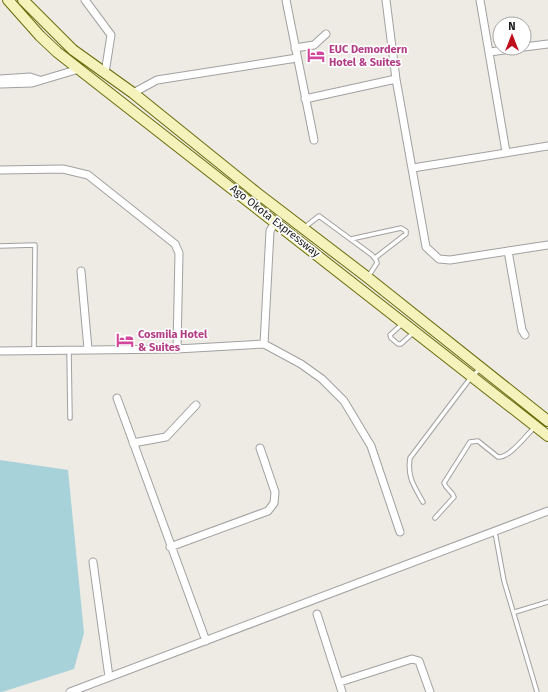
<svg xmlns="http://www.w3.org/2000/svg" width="548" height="692" font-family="'Fira Sans',sans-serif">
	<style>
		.water { fill: #a7d2d9 }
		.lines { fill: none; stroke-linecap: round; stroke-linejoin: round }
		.lane-casing { stroke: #a1a1a1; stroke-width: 5.5 }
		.street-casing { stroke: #a1a1a1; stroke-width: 9 }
		.secondary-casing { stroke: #6a6d0c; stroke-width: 12 }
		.lane { stroke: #fff; stroke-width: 3.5 }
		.street { stroke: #fff; stroke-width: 7 }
		.secondary { stroke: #f5f3bb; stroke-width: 10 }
		.labels { text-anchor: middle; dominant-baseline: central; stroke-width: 3.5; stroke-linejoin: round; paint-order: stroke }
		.hotel-label { font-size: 11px; font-weight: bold; fill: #b23c85; stroke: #fff; text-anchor: start }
		.street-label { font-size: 11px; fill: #1d1d1d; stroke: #fff }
	</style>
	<rect width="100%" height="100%" fill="#eeeae4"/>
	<path class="water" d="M0,460L68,470L84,633L74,669L2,692H0Z"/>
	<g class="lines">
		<g class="lane-casing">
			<path id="lane" d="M305,227L319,216L372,255L376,260L377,263L368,277
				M351,239L401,228L406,231V234L375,258
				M0,246L35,245L34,351
				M402,324L390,335L391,338L398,344H401L414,332
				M69,351L70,418
				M423,502C414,486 407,477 410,458L472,376L480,369
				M435,518L454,497C452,491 446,489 444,483L470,442L478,441L498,457C510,458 526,435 535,427
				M495,532L504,581L537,692
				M515,612L548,602"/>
		</g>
		<g class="street-casing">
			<path id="street" d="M85,0L111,35L105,73
				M286,0L314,140
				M386,0L396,79L426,247L439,259L450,260L548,245
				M480,0L506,152
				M524,47L548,44
				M295,48L314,45L326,34
				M490,52L519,48
				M0,79L30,77L39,80
				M0,84L32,83L79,69
				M133,93L157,80L297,58
				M305,99L396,79
				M413,168L548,146
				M0,170L63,169L88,175L175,244L179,253L177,349
				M275,222L270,231L264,344L301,364L322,379L344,401L371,446L400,532
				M508,251L522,330L525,335
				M81,271L88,349
				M0,351L177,349L264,344
				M117,398L206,641
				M133,443L166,437L196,405
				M170,547L268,511L274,503L275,492L260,448
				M93,562L109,677
				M317,614L342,692
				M340,682L412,659L419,661L430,692
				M70,692L548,511"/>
		</g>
		<g class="secondary-casing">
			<path id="secondary" d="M8,0L40,36L57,52L548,436
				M23,0L73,50L133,93L257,193L367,277L548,421"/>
		</g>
		<use href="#lane" class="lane"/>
		<use href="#street" class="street"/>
		<use href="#secondary" class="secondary"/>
	</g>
	<defs>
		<g id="hotel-bare" transform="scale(1.38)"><path d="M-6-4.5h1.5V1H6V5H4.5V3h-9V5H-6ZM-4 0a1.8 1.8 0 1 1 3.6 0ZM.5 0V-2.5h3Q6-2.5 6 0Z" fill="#d1479c" stroke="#fff" stroke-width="2.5" paint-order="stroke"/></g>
	</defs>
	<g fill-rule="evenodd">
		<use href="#hotel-bare" x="316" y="55"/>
		<use href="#hotel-bare" x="125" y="340"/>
	</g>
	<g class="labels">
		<g class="hotel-label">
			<text x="329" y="49">EUC Demordern<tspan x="329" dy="13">Hotel &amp; Suites</tspan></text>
			<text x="138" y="334">Cosmila Hotel<tspan x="138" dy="13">&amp; Suites</tspan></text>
		</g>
		<g class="street-label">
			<text transform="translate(275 221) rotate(38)">Ago Okota Expressway</text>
		</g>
	</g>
	<g transform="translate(512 36)"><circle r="19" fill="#ffffff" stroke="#a5a5a5"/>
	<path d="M0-3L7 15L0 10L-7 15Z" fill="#be0d1b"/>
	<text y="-6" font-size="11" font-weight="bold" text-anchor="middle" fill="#1d1d1d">N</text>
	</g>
</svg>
